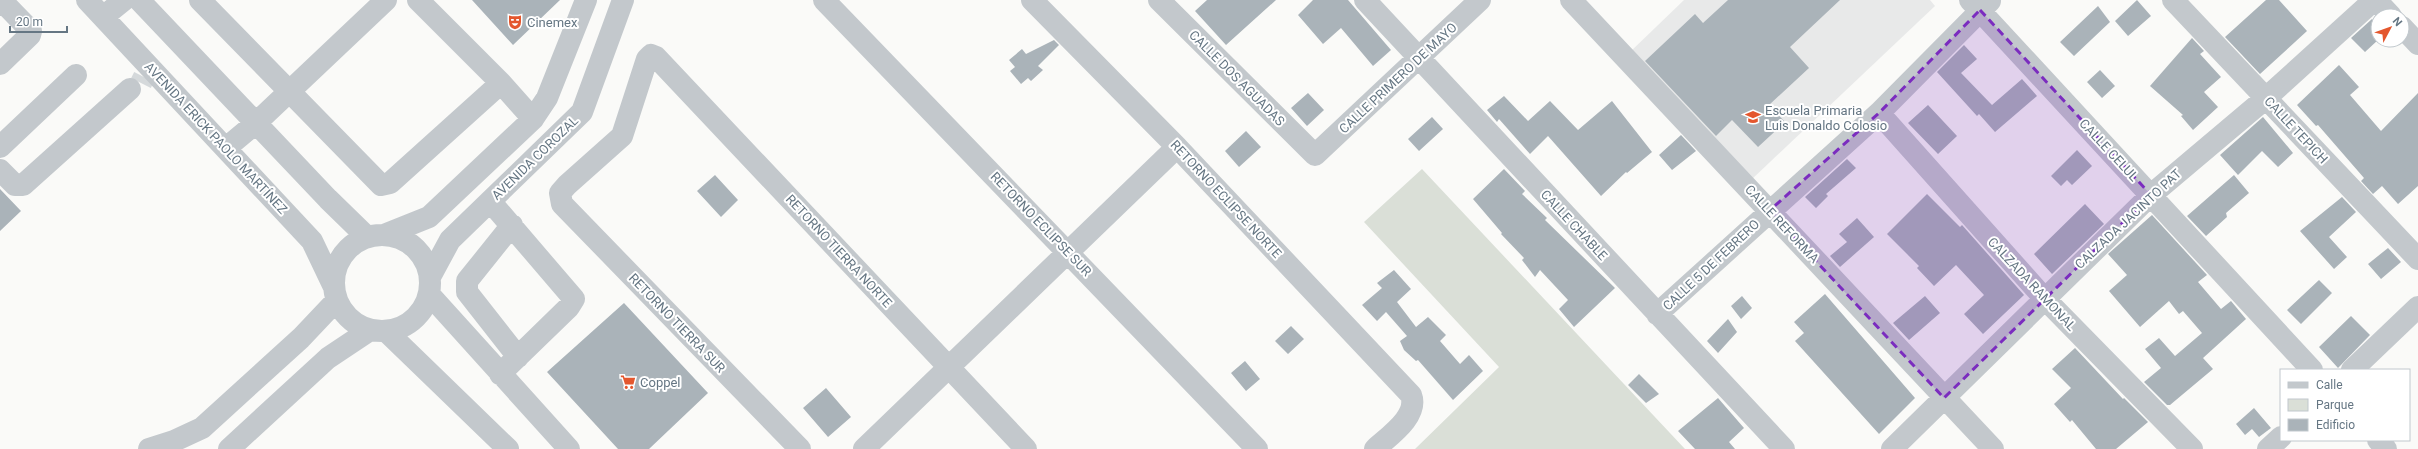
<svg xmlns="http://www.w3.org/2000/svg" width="2418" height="449" font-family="Roboto,sans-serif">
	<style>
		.built { fill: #e8e9e9 }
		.green { fill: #dadfd7 }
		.building { fill: #aab3b9 }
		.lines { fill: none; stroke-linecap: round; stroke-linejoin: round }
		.minor-tunnel { stroke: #d5d9db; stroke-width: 22; stroke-dasharray: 22 11; stroke-linecap: butt }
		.minor { stroke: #c3c8cc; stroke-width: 22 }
		.marked { fill: #7b2cbf; fill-opacity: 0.2; stroke: #7b2cbf; stroke-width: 3; stroke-dasharray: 8 5; stroke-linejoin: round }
		.labels { text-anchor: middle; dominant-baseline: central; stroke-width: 4; stroke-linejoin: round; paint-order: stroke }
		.poi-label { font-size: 13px; fill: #657683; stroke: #fff; text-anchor: start }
		.street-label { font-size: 13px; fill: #657683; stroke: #fff }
	</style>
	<rect width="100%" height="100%" fill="#fafaf8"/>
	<path class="built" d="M1684,0H1930L1935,6L1750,181L1629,53Z"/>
	<path class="green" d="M1422,169L1685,449H1415L1499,367L1364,222Z"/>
	<path class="building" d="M472,0H560L513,45Z
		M1207,0H1276L1226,45L1195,11Z
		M1313,0H1348L1391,50L1373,66L1341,28L1323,44L1298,15Z
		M1728,0H1840L1790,47L1809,68L1769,105L1785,122L1758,147L1732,120L1716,136L1645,61L1695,14L1703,23Z
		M2137,0L2151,16L2128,36L2115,21Z
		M2266,0H2279L2307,31L2260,74L2225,37Z
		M2098,6L2110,22L2074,56L2060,42Z
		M2372,19L2378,25V40L2365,52L2351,38Z
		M2192,38L2204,51L2200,54L2221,77L2204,92L2218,107L2193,130L2181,116L2183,115L2150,86Z
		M1054,40L1059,45L1038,66L1043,70L1031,81L1028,78L1021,84L1010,71L1015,67L1009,60L1022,49L1026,54Z
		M1964,45L1977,59L1961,73L1992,105L2022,79L2037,96L1995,132L1979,114L1977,116L1937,72Z
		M2339,65L2359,87L2350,95L2381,131L2418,93V186L2398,204L2382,186L2373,194L2361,181L2364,178L2318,125L2316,126L2297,105Z
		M2100,70L2115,86L2102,98L2087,82Z
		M1308,93L1324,110L1307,126L1291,108Z
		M1504,96L1528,121L1550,101L1578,130L1612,101L1652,152L1627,173L1626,172L1601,196L1548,136L1530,154L1499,119L1497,122L1487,110Z
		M1928,105L1957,136L1938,154L1908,123Z
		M1432,117L1443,129L1419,151L1408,139Z
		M2263,117L2293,153L2278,167L2262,151L2238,175L2220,155Z
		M1246,131L1261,147L1239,167L1225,151Z
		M1681,135L1696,151L1672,170L1659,155Z
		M2077,150L2092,166L2072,185L2067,180L2061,186L2051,176Z
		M1847,159L1856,168L1826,194L1828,196L1816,208L1805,197Z
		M1504,169L1525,191L1522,194L1547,218L1545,220L1615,288L1574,327L1559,309L1568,300L1540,270L1535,277L1522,260L1524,258L1501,234L1502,233L1473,199Z
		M715,175L738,200L721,217L697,191Z
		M2234,175L2249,193L2226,213L2227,217L2206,236L2187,216Z
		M0,189L21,211L0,231Z
		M1927,194L1960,227L1962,225L2024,295L1983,334L1964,314L1984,295L1956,265L1934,286L1917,268L1919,266L1887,234Z
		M2342,197L2356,212L2329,237L2347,257L2334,269L2300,231Z
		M2085,204L2104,224L2052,274L2034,254Z
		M2152,215L2207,275L2198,282L2221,309L2231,301L2246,319L2203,358L2213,369L2170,405H2167L2144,382L2161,368L2145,349L2159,338L2175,356L2202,333L2183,311L2179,314L2169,301L2140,327L2109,291L2127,275L2108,254Z
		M1857,218L1874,237L1840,267L1830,256L1847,242L1839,234Z
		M2388,248L2401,262L2381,279L2368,264Z
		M1394,270L1411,289L1397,302L1416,327L1428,317L1446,335L1440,341L1460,364L1469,355L1483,371L1453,400L1418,360L1416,361L1404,350L1400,341L1407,336L1386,312L1377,321L1362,305L1382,288L1377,283Z
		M2319,280L2332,293L2301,324L2287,310Z
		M1825,294L1915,398L1879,434L1795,341L1804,333L1794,322Z
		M1742,296L1752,308L1741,319L1731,306Z
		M1925,296L1940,313L1909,340L1893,323Z
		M624,303L708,393L649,449H618L547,372Z
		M2351,316L2370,335L2338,368L2319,347Z
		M1728,319L1737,332L1718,353L1707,341Z
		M1291,326L1304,339L1288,354L1275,341Z
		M2075,348L2123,399L2124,398L2148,422L2116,449H2096L2072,420L2070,422L2054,404L2071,388L2052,369Z
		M1245,361L1260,379L1246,391L1231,373Z
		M1639,374L1659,394L1646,403L1628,385Z
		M826,388L851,417L828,437L803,408Z
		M1718,398L1744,428L1729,442L1735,449H1695L1678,431Z
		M2254,408L2271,428L2259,437L2252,429L2245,435L2236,424Z"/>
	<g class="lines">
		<path class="minor-tunnel" d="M141,83L144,77"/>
		<path class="minor" d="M87,0L312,241L333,285
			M139,0L328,199L367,237
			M200,0L381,185L390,183L501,83
			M418,0L501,83L533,119
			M824,0L1257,449
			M1032,0L1177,147L1411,395C1419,416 1389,436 1375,449
			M1159,0L1315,155L1480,0
			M1365,0L1784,449
			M1571,0L1993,449
			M1970,0L2312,370
			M2173,0L2418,259
			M2376,0L2391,16
			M0,5L4,3L31,31L30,35L0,64
			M103,17L124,0
			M2402,27L2418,44
			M1879,113L2044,298L2192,449
			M0,147L76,75
			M226,148L256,123L386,0
			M0,170L15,185H23L130,89
			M490,201L574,299L569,307L500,374
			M512,225L467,281V292L518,357
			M334 283a48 48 0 1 1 96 0a48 48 0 1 1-96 0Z
			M384,235L429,217L533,119L547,98L586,0
			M430,277L450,240L582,112L623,0
			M429,294L569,449
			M1657,314L1879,113L1990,1
			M386,331L508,449
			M2352,370L2418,307
			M2378,440L2386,449
			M149,449L174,441L202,428L301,338L336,301
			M229,449L328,358L370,330
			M800,449L562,204L560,193L567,185L622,136L647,59L651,55L656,57L1026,449
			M864,449L1177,147
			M1892,449L2151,195L2266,98L2374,0
			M2268,449L2281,437"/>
	</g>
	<path class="marked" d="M1980,10L2151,195L1944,398L1769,211L1879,113Z"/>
	<defs>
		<g id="theatre-bare" transform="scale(1.2)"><path d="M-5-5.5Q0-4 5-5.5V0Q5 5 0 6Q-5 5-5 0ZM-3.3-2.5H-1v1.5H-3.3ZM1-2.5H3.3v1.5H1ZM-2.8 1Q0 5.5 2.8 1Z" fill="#e4572e" stroke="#fff" stroke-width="2.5" paint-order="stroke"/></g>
		<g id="school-bare" transform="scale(1.2)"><path d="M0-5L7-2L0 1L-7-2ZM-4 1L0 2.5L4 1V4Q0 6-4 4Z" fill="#e4572e" stroke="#fff" stroke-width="2.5" paint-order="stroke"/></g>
		<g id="supermarket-bare" transform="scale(1.2)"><path d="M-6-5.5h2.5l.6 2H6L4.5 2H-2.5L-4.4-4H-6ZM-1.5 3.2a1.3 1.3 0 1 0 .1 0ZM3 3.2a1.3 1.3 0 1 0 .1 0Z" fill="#e4572e" stroke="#fff" stroke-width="2.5" paint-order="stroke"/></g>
	</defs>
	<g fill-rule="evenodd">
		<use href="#theatre-bare" x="515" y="22"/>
		<use href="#school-bare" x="1753" y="117"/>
		<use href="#supermarket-bare" x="628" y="382"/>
	</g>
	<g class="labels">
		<g class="poi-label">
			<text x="527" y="22">Cinemex</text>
			<text x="1765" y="110">Escuela Primaria<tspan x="1765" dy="15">Luis Donaldo Colosio</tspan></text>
			<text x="640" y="382">Coppel</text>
		</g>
		<g class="street-label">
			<text transform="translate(1237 78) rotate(45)">CALLE DOS AGUADAS</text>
			<text transform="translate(1398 78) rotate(-43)">CALLE PRIMERO DE MAYO</text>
			<text transform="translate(2296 130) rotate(47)">CALLE TEPICH</text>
			<text transform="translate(216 138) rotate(47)">AVENIDA ERICK PAOLO MARTÍNEZ</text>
			<text transform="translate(2109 150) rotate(47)">CALLE CELUL</text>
			<text transform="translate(535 158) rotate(-44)">AVENIDA COROZAL</text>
			<text transform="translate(1226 199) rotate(47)">RETORNO ECLIPSE NORTE</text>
			<text transform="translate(2128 219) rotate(-43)">CALZADA JACINTO PAT</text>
			<text transform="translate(1041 224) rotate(46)">RETORNO ECLIPSE SUR</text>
			<text transform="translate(1782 224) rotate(47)">CALLE REFORMA</text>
			<text transform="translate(1574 225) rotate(47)">CALLE CHABLE</text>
			<text transform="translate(839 251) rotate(47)">RETORNO TIERRA NORTE</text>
			<text transform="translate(1711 265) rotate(-43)">CALLE 5 DE FEBRERO</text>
			<text transform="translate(2032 284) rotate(47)">CALZADA RAMONAL</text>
			<text transform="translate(677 323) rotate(46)">RETORNO TIERRA SUR</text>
		</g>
	</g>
	<rect x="2280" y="369" width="130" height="72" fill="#ffffff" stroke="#c1c8cd"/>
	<rect x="2288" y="382" width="20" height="6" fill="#c3c8cc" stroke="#c1c8cd"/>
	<text x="2316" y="389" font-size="12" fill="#657683">Calle</text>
	<rect x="2288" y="399" width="20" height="12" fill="#dadfd7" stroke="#c1c8cd"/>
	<text x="2316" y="409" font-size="12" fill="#657683">Parque</text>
	<rect x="2288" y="419" width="20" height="12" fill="#aab3b9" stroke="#c1c8cd"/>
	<text x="2316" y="429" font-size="12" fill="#657683">Edificio</text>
	<g transform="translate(2390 28) rotate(49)"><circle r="19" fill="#ffffff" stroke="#c1c8cd"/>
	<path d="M0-3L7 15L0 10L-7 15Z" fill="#e4572e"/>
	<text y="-6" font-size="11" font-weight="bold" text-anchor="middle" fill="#657683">N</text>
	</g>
	<path d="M10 26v6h57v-6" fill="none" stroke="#657683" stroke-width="2"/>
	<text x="16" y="26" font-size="12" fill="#657683" stroke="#ffffff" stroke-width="3" paint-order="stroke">20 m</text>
</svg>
